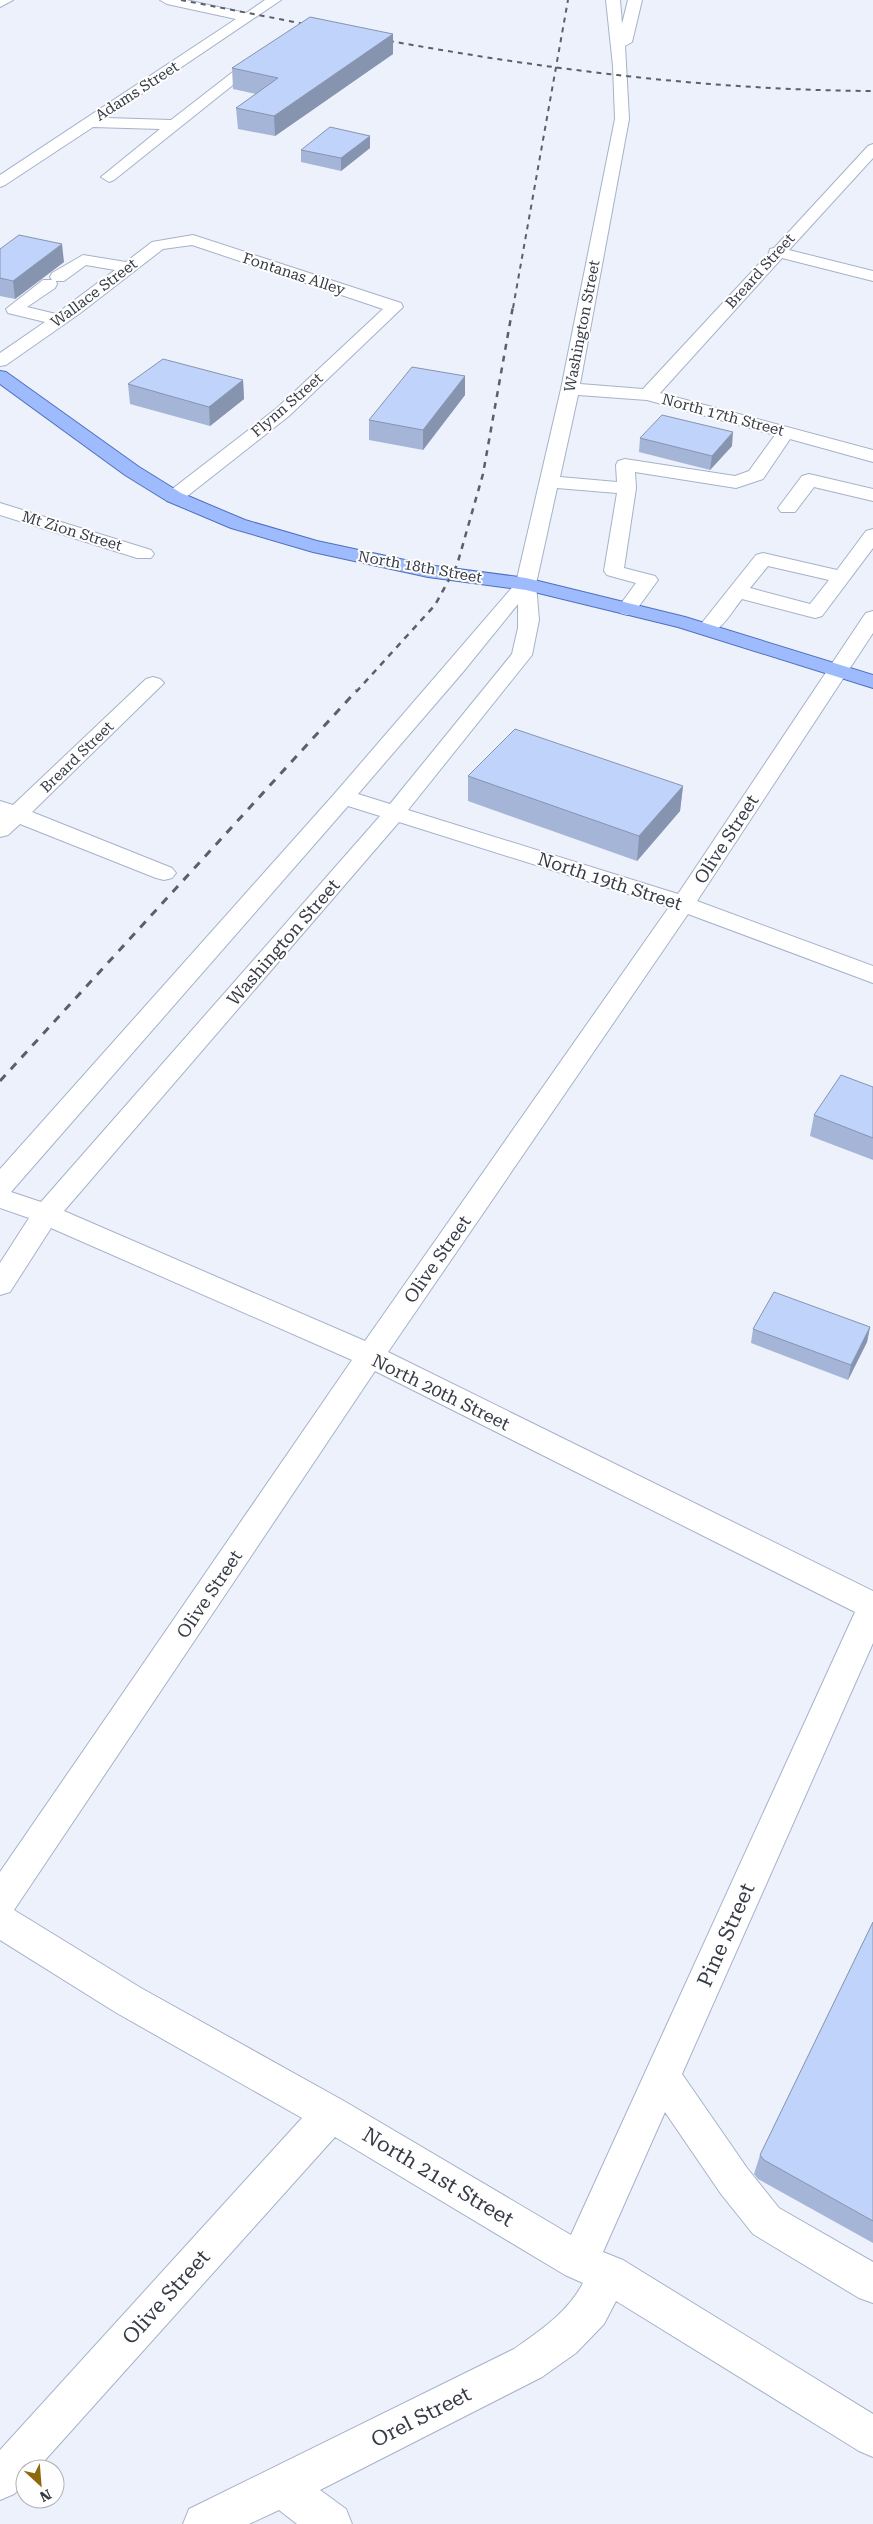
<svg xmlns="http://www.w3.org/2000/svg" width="873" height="2524" font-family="'Roboto Serif',serif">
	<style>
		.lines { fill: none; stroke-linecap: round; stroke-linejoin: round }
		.minor-casing { stroke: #a6b2ca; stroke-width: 2 }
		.major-casing { stroke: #5070bd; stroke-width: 2 }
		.minor { fill: #fff; fill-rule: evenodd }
		.major { fill: #9ebbfe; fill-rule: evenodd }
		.rail-far2 { stroke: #5a5f69; stroke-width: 2; stroke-dasharray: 5 5; stroke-linecap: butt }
		.rail-far1 { stroke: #5a5f69; stroke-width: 2.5; stroke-dasharray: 6 6; stroke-linecap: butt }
		.rail { stroke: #5a5f69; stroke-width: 3; stroke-dasharray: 8 8; stroke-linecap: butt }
		.wall { fill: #a5b5d7 }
		.shaded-wall { fill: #8694af }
		.building { fill: #c0d3fa; stroke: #8694af }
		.labels { text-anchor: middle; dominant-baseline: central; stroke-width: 4; stroke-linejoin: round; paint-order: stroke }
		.far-street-label { font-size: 15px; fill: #363b45; stroke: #fefefe }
		.street-label { font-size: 18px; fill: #363b45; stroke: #fefefe }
		.near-street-label { font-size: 21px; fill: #363b45; stroke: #fefefe }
	</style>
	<rect width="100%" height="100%" fill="#ecf1fb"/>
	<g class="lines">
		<g class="minor-casing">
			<path id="minor" d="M0,0H13L0,7Z
				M160,0H186L246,13L265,0H281L106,118L171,120L256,54L261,53L268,57L114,180L109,182L101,177L160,129L93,127L5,185L0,187V175L236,19L167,4Z
				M606,0H620L622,24L628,0H642L632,42L625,46L629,119L580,384L643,389L769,253L770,249L774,248L868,146L873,144V158L789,250L873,271V281L782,258L660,393L873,450V462L790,439L763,479L736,488L635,472L636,488L624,568L655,576L658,580L634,613L627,615L620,613L617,609L636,583L607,575L604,571L617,493L557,488L536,584L539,620L532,655L408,810L678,894L863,617L866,613L873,611V633L697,901L873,966V983L688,914L388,1352L873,1591V1643L682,2074L747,2168L779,2208L873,2262V2303L859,2298L753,2234L721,2194L665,2112L603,2252L623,2260L873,2414V2457L859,2451L616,2301L604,2324L576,2353L542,2377L320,2490L346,2509L352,2524H297L279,2510L249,2524H183L189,2509L514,2349C541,2330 568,2312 583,2283L565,2275L335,2137L37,2469H25V2483L14,2494L0,2500V2450L302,2118L115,2012L0,1940V1872L352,1360L51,1228L10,1292L0,1295V1263L29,1218L0,1208V1169L336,792L516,583L561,389L615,119L613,66ZM578,395L647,400L775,435L749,471L735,476L625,459L618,461L616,465L617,482L560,477ZM518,604V628L512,654L390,804L358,794L463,672ZM348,806L380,816L41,1202L11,1192ZM399,822L669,907L365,1341L64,1211ZM375,1371L855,1612L571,2235L344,2101L141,1988L14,1910Z
				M193,235L401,303L403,307L289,416L181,501H167L164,497L167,493L277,408L383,309L192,245L163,249L79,314L6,365L0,366V353L45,322L8,313L6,309L43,280H52L50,277L52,273L83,255L126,262L152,242ZM86,265L115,270L56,314L27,307L55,288L57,284L56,281H64Z
				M809,474L873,489V501L814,487L795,512H781L778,508L802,476Z
				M0,503L151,550L154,554L151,558H137L0,515Z
				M873,529V548L822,616L815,618L742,599C731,612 719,638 700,633L697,629L756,555L763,553L837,570L866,531ZM768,566L829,580L810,604L750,588Z
				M153,677L160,679L164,683L160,687L32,812L172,868L176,873L172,878L164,880L156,878L20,824L8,835L0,837V801L13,805L146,679Z"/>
		</g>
		<g class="major-casing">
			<path id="major" d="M0,371L6,372L139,467L181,493L245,520L317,541L428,565L526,578L685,617L873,675V688L678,627L526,590L428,577L313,552L231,528L167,501L125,475L0,384Z"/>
		</g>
		<use href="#minor" class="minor"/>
		<use href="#major" class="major"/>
		<path class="rail-far2" d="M181,0L315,26
			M379,39C543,69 706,90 873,91
			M513,308L568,0"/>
		<path class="rail-far1" d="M356,692L435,605L457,565L483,474L513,306"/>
		<path class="rail" d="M0,1081L357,690"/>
	</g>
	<path class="wall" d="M393,34V54L275,136L238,129L236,108L256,94L233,89L232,68Z
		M370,148L341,171L301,162V150Z
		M0,249L64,262L15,299L0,296Z
		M243,380L244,399L210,426L130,404L128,384Z
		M465,395L423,450L369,440V420Z
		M640,438L732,446L710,470L639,452Z
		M468,776L683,786L680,811L637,861L468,801Z
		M873,1087V1160L810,1136L814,1115Z
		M870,1327L867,1342L848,1380L751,1343L753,1329Z
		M873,1922V2243L758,2179L754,2174L760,2155Z"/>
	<path class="shaded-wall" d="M393,34V54L275,136L274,116Z
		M370,136V148L341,171V158Z
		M62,244L64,262L15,299L13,281Z
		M465,376V395L423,450V430Z
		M243,380L244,399L210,426L209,407Z
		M733,432L732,446L710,470L712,456Z
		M683,786L680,811L637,861L639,836Z
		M870,1327L867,1342L848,1380L851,1365Z"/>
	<path class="building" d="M310,17L393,34L274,116L236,108L278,78L232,68Z
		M330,127L370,136L341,158L301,150Z
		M19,235L62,244L13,281L0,278V249Z
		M163,359L243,380L209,407L128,384Z
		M412,367L465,376L423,430L369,420Z
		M662,415L733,432L712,456L640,438Z
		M515,729L683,786L639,836L468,776Z
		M841,1075L873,1087V1138L814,1115Z
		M774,1292L870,1327L851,1365L753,1329Z
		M873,1922V2221L764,2160L760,2155Z"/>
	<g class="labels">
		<g class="far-street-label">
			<text transform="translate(137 91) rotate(-33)">Adams Street</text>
			<text transform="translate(760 271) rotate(-48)">Breard Street</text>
			<text transform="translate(294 274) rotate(18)">Fontanas Alley</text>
			<text transform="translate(94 293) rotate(-37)">Wallace Street</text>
			<text transform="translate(582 326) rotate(-79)">Washington Street</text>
			<text transform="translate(287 405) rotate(-41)">Flynn Street</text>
			<text transform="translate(723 415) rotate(15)">North 17th Street</text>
			<text transform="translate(72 531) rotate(17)">Mt Zion Street</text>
			<text transform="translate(420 567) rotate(10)">North 18th Street</text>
			<text transform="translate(77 757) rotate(-44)">Breard Street</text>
		</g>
		<g class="street-label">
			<text transform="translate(726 839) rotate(-57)">Olive Street</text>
			<text transform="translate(610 881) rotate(18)">North 19th Street</text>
			<text transform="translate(283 942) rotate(-49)">Washington Street</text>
			<text transform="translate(437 1259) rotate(-55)">Olive Street</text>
			<text transform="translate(441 1392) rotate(26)">North 20th Street</text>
			<text transform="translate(209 1594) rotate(-56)">Olive Street</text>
		</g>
		<g class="near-street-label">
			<text transform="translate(726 1935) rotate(-66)">Pine Street</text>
			<text transform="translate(438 2177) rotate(31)">North 21st Street</text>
			<text transform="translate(166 2297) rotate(-48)">Olive Street</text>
			<text transform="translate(421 2417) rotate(-27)">Orel Street</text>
		</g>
	</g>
	<g transform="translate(40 2484) rotate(154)"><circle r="24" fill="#fefefe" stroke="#aeb0b4"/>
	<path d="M0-4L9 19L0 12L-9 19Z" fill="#8d690b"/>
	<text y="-8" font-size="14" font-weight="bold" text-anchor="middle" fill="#363b45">N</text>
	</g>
</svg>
